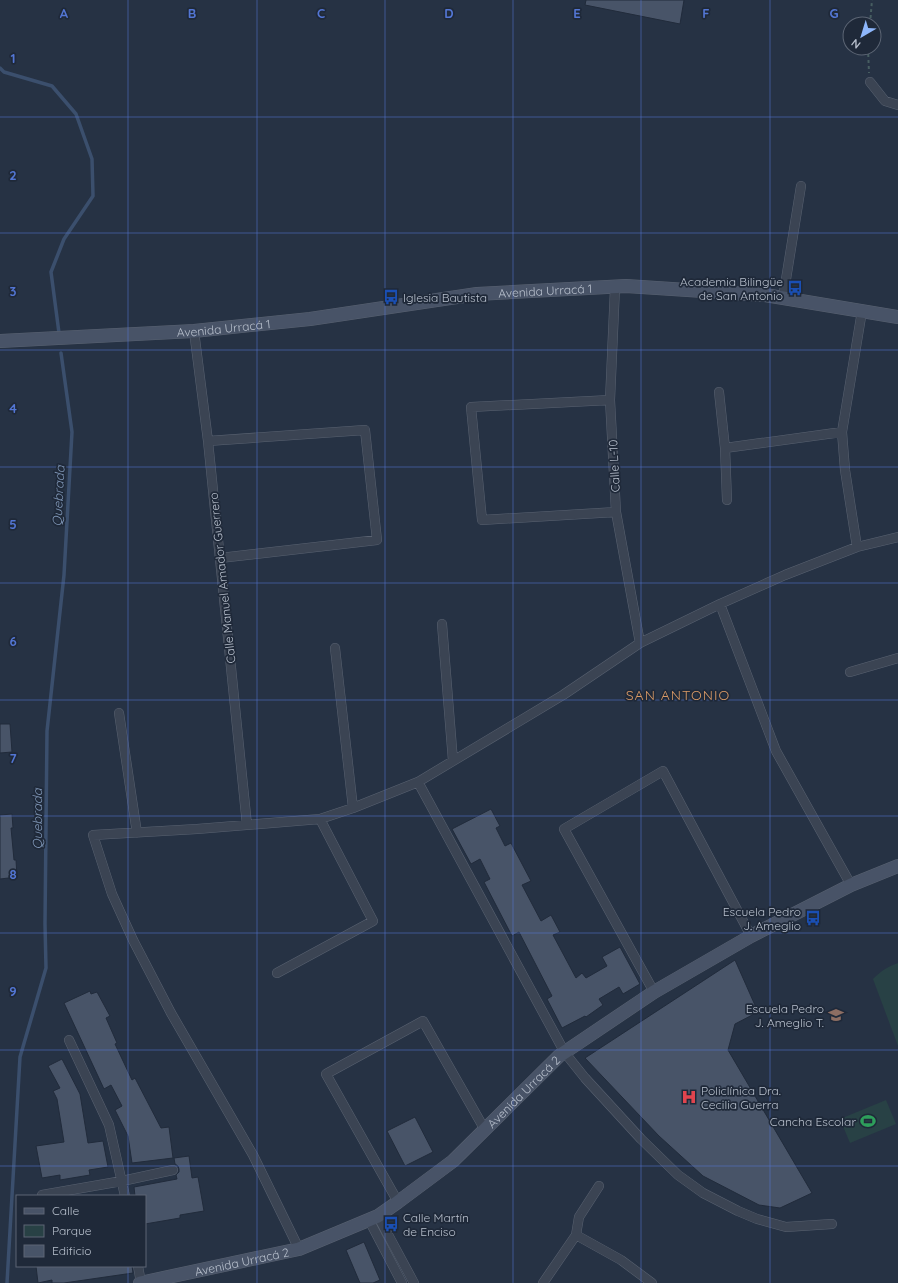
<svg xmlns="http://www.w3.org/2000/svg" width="898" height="1283" font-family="Quicksand,sans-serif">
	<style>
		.green { fill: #284145 }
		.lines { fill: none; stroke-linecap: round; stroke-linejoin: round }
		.stream { stroke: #3b4f6d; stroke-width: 3.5 }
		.building { fill: #485468; stroke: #212b3b }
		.street-casing { stroke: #596271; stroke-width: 10 }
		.secondary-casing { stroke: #596271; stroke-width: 14 }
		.path { stroke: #475e61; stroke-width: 2; stroke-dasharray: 3 3; stroke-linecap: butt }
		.street { stroke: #3b4453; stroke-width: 9 }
		.secondary { stroke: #485367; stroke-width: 13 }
		.grid { fill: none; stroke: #5376d4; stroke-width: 1; stroke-opacity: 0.55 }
		.labels { text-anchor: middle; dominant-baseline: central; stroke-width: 3.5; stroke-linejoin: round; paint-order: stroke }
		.poi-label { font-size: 12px; fill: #b8c0cd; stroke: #1f2939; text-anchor: end }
		.street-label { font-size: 12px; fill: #b8c0cd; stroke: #1f2939 }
		.water-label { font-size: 13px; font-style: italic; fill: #7e95b5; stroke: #1f2939 }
		.quarter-label { font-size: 14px; letter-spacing: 1px; fill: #da9a66; stroke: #1f2939 }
		.grid-label { font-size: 13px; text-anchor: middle; font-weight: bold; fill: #5376d4; stroke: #1f2939; stroke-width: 3.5; stroke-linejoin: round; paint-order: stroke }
	</style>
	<rect width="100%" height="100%" fill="#263244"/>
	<path class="green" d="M898,963V1046L873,979C881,971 887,967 898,963Z
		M886,1100L896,1124L850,1143L840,1119Z"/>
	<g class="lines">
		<path class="stream" d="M0,68L4,72L52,86L76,114L92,159L93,196L64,239L51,272L59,333
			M7,1283L20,1057L46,968L45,924L47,731L64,575L72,432L61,353"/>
	</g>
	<path class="building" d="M586,0H684L680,24L585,5Z
		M0,724H10L12,752L0,753Z
		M491,809L500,826L496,828L505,846L511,843L531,881L522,885L541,921L551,915L560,932L553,935L576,978L582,973L586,978L607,966L602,957L620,947L640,984L623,994L619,987L599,999L603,1005L586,1017L585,1016L562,1028L547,999L552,996L519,932L512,936L484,882L490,879L480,859L471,864L452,829Z
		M12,814L13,828H11L14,860H16L17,877L0,879V815Z
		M735,960L758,1012L735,1024L728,1050L812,1193L780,1208L759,1205L703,1176L659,1136L585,1058Z
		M90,991L91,994L97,992L110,1016L106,1018L117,1043L115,1044L132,1080L135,1078L161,1128L169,1127L173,1158L132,1163L128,1136L115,1110L122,1106L111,1085L104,1089L64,1003Z
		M62,1059L80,1094L88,1143L103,1141L108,1167L89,1170L90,1175L60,1180V1175L42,1178L36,1146L64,1142L57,1099L53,1091L60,1088L48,1066Z
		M415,1117L433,1152L405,1166L387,1131Z
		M189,1156L192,1178L198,1177L204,1211L180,1215V1218L145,1224V1196H135L134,1187L177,1179L176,1175L179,1172V1169L178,1166L175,1164L174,1158Z
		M364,1242L380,1280L373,1283H360L346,1250Z
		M36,1266H132L133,1273L64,1283H52V1280L38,1283Z"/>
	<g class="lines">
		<g class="street-casing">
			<path id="street" d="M870,82L885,101L898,105
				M615,288L610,400L616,512L640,643
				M783,298L801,186
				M194,331L208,441L247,825
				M719,392L725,448L727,500
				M610,400L471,407L482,520L616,512
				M208,441L365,430L377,540L220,558
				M725,448L842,432
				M857,547L845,470L842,432L862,311
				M720,604L776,751L851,885
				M442,624L453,761
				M335,648L353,808
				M850,672L898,658
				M119,713L137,833
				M418,782L565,1053L585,1078L641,1139L678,1175L703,1193L738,1211L757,1219L786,1227L832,1224
				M277,973L373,921L320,819
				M654,992L564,829L663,771L751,936
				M69,1040L109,1125L125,1196
				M42,1195L122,1181L173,1170
				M398,1202L326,1074L423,1021L485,1130
				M378,1216L414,1283
				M369,1220L402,1283
				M576,1235L621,1260L652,1283
				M299,1249L253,1155L171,1013L133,940L112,894L93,835L197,829L320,819L353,808L418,782L563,695L640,643L720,604L785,575L857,547L898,537
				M138,1266L141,1283
				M543,1283L576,1235L579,1217L599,1186"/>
		</g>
		<g class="secondary-casing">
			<g id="secondary">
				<path id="s1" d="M0,341L194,331L310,319L477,294L626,286L765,295L898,317"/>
				<path id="s2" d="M140,1283L299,1249L378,1216L398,1202L453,1161L559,1056L654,992L751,936L851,885L898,866"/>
			</g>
		</g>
		<path class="path" d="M870,24L872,0
			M868,48L869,73"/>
		<use href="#street" class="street"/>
		<use href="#secondary" class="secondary"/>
	</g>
	<path class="grid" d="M128,0V1196M257,0V1283M385,0V1283M513,0V1283M641,0V1283M770,0V1283M0,117H898M0,233H898M0,350H898M0,467H898M0,583H898M0,700H898M0,816H898M0,933H898M0,1050H898M0,1166H898M128,1266V1283"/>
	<defs>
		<g id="bus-bare" transform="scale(1.2)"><path d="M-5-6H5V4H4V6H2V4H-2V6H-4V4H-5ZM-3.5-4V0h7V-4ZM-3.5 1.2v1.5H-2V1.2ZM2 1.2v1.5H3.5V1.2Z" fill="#1a4fb4" stroke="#1f2939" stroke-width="2.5" paint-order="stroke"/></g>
		<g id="school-bare" transform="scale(1.2)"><path d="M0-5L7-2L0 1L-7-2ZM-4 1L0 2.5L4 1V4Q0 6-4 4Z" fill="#8d6e63" stroke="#1f2939" stroke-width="2.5" paint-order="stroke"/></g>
		<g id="hospital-bare" transform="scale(1.2)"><path d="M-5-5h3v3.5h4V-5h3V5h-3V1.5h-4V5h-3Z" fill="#e0444e" stroke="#1f2939" stroke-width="2.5" paint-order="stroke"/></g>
		<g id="stadium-bare" transform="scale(1.2)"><path d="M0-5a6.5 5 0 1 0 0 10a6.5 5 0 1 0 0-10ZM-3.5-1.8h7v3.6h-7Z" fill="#2e9e5b" stroke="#1f2939" stroke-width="2.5" paint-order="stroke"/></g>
	</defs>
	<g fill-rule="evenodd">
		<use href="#bus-bare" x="795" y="288"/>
		<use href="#bus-bare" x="391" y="297"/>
		<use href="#bus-bare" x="813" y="918"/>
		<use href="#school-bare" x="836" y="1015"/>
		<use href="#hospital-bare" x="689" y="1097"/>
		<use href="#stadium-bare" x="868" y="1121"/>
		<use href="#bus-bare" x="391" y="1224"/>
	</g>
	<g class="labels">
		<g class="poi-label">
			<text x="783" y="281">Academia Bilingüe<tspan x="783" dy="14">de San Antonio</tspan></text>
			<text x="403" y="297" text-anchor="start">Iglesia Bautista</text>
			<text x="801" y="911">Escuela Pedro<tspan x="801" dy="14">J. Ameglio</tspan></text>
			<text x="824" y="1008">Escuela Pedro<tspan x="824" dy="14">J. Ameglio T.</tspan></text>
			<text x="701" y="1090" text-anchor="start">Policlínica Dra.<tspan x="701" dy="14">Cecilia Guerra</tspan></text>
			<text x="856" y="1121">Cancha Escolar</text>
			<text x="403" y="1217" text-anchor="start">Calle Martín<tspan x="403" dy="14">de Enciso</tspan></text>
		</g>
		<g class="street-label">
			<text stroke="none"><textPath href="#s1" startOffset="548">Avenida Urracá 1</textPath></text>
			<text stroke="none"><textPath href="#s1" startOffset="224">Avenida Urracá 1</textPath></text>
			<text transform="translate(614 466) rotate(-93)">Calle L-10</text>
			<text transform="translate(222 578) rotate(-96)">Calle Manuel Amador Guerrero</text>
			<text stroke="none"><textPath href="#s2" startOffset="440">Avenida Urracá 2</textPath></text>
			<text stroke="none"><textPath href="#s2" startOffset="104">Avenida Urracá 2</textPath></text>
		</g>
		<g class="water-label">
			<text transform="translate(58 496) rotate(-87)">Quebrada</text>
			<text transform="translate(37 819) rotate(-90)">Quebrada</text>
		</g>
		<g class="quarter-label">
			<text x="678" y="695">SAN ANTONIO</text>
		</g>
	</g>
	<g class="grid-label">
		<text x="64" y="18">A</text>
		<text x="192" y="18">B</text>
		<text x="321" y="18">C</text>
		<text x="449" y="18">D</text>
		<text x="577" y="18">E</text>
		<text x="706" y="18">F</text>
		<text x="834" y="18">G</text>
		<text x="13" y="63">1</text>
		<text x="13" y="180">2</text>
		<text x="13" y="296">3</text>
		<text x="13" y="413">4</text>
		<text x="13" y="529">5</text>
		<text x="13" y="646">6</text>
		<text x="13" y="763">7</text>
		<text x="13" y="879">8</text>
		<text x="13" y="996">9</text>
	</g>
	<rect x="16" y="1195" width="130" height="72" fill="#1f2939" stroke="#5c6574"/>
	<rect x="24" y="1208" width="20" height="6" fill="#485367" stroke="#5c6574"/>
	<text x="52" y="1215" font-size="12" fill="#b8c0cd">Calle</text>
	<rect x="24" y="1225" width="20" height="12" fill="#284145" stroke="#5c6574"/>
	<text x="52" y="1235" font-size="12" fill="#b8c0cd">Parque</text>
	<rect x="24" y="1245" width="20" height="12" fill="#485468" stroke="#5c6574"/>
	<text x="52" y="1255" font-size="12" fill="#b8c0cd">Edificio</text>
	<g transform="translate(862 36) rotate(218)"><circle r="19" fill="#1f2939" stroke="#5c6574"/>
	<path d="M0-3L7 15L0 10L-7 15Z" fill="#8eb7fc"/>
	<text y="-6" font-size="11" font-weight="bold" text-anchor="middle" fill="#b8c0cd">N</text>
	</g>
</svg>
